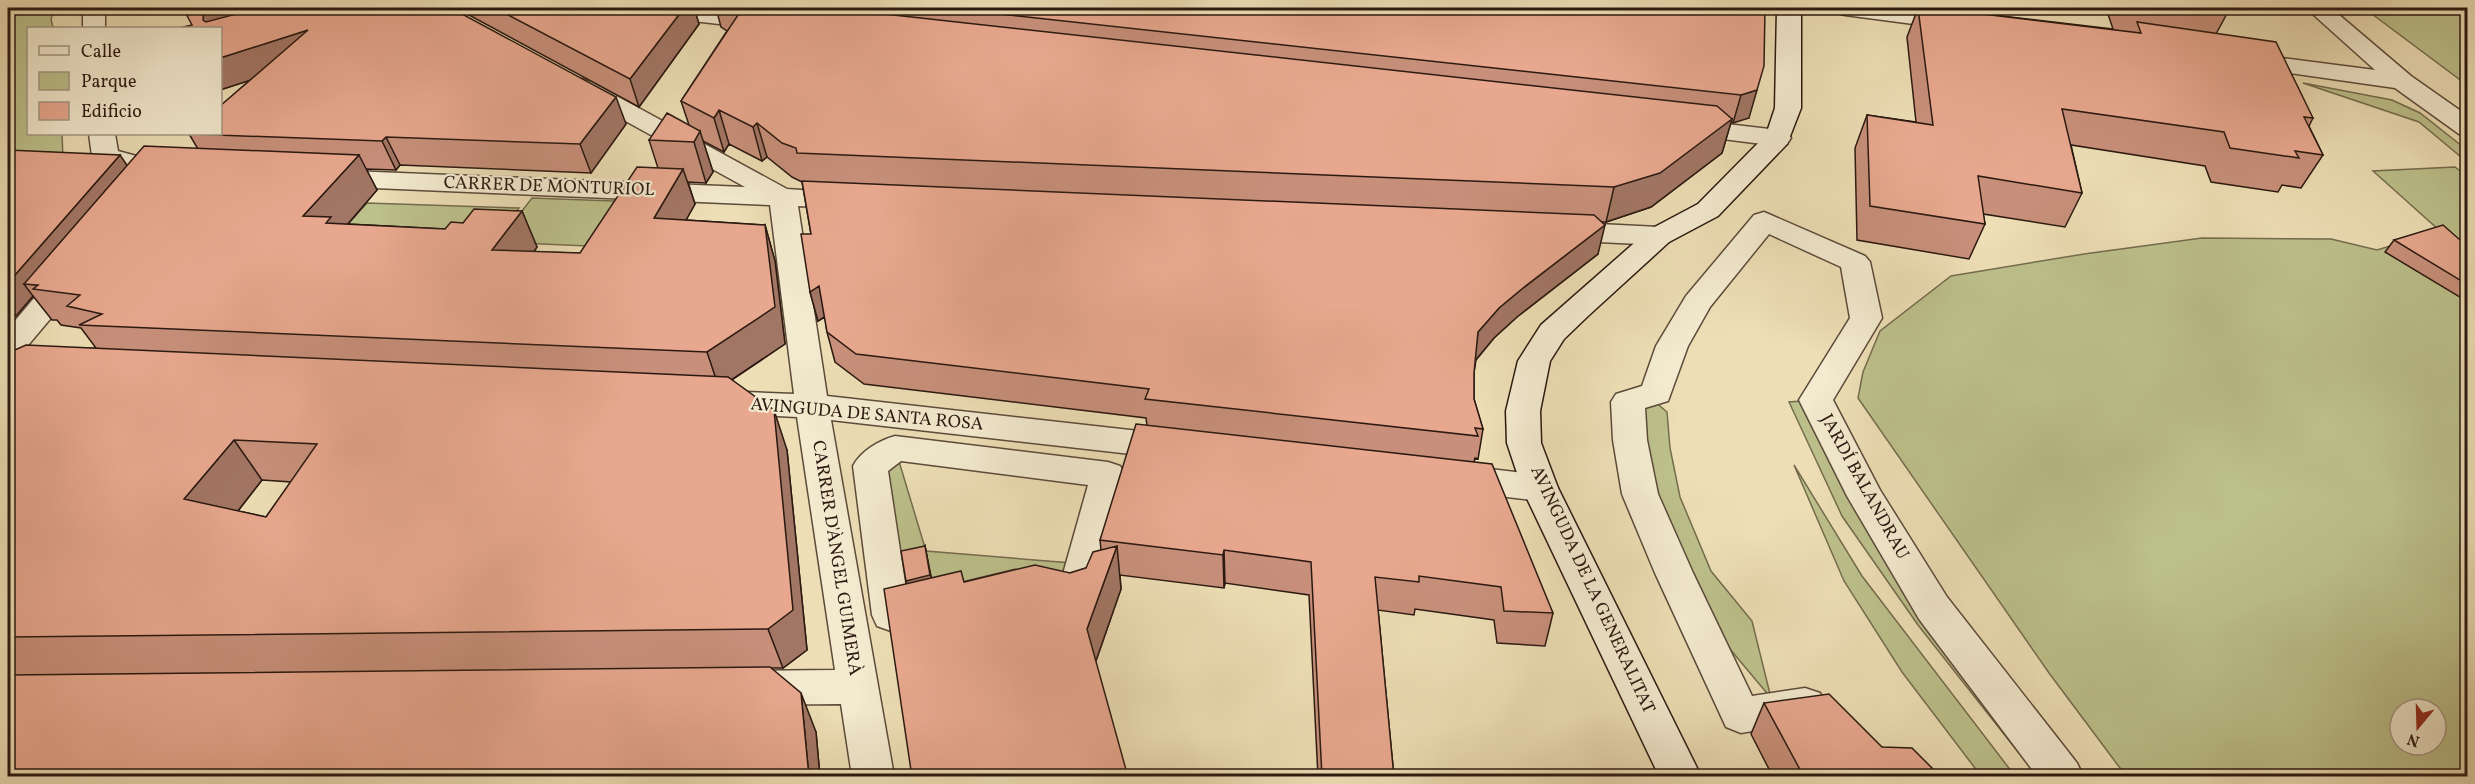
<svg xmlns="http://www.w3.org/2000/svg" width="2475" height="784" font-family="Vollkorn,serif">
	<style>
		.green { fill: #bcc08b; stroke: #746c4e; stroke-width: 1.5; fill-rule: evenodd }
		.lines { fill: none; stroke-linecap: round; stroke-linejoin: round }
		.street-casing { stroke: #5c4a3a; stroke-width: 3 }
		.secondary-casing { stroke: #2b1911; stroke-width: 3 }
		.street { fill: #f3eacf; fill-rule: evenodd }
		.secondary { fill: #f3eacf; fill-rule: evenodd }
		.wall { fill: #c8907b; stroke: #2b1911; stroke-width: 1.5; fill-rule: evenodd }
		.shaded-wall { fill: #a27664; stroke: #2b1911; stroke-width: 1.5 }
		.building { fill: #e8a88f; stroke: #2b1911; stroke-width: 1.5; fill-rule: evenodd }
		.labels { text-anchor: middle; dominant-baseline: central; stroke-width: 4.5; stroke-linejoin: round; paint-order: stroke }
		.street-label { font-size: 18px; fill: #2b1911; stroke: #f3eacf }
	</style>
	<rect width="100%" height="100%" fill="#eddeb5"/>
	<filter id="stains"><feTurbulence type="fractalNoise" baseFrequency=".00333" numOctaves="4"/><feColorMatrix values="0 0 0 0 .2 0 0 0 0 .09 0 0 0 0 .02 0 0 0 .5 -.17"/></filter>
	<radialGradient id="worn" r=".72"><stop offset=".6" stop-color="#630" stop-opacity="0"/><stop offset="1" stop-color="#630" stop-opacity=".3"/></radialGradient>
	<path class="green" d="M8,8H55L51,19L53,28H28V134H62L63,158L8,153Z
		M2364,8H2467V85Z
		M2303,83L2392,100L2420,113L2467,150V162L2419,122Z
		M2455,167L2468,177L2467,776H2126L2049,673L1858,398L1863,372L1880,331L1951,276L2084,254L2202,238L2331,239L2377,250L2440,231L2373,171ZM2400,709H2436V745H2400Z
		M532,198L640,202L611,247L498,242Z
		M367,203L519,208L479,258L324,250Z
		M1637,397L1654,401L1667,412L1670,448L1680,497L1711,571L1752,621L1771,698L1698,611L1674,573Z
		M1816,400L2052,764L2062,776H2037L1918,625L1842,516L1789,402Z
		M895,448L926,551L1084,564L1075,599L939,604L926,558L885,568L870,466Z
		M1794,465L1862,576L2015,776H1981L1902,672L1844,581Z"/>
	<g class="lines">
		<g class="street-casing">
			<path id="street" d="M83,8H105V28H83Z
				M628,8H697L763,15L771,17L775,22L771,27L763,29L640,15L632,13Z
				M1833,8H1894L1959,16L1967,18L1971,23L1967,28L1959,30L1845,15L1837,13Z
				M2306,8H2331L2411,76L2468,116V136L2459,134L2395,88L2233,65L2230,60L2233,55L2242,53L2375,70Z
				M582,79L591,82L787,189L858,194L862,200L858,206L848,208L798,206L827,396L1175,435L1187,438L1192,447L1187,456L1175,459L831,420L894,776H852L841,704L750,705L736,700L730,688L736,676L750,671L835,670L797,417L722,413L710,410L705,402L710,394L722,391L794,394L770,205L327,186L317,184L313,178L317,172L327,170L745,187L573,92L569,87L573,82Z
				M1684,119L1778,130L1787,132L1791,138L1787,144L1778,146L1675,133L1671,127L1675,121Z
				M89,134H115L118,151L159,162L184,165L188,171L184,177C155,184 123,169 95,162L92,156Z
				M1764,212L1865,256L1870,262L1882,318L1833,400L1880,490L1947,597L2077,763L2083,776H2037L1919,619L1847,496L1799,400L1850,318L1841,267L1769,234L1710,307L1688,346L1668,401L1645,408L1647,440L1658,494L1693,573L1752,696L1805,688L1820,693L1826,705L1820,717L1805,722L1741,733L1726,727L1655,573L1622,494L1613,440L1611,402L1616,394L1642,386L1656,346L1686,296L1754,215Z
				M1559,222L1659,227L1669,230L1673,236L1669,242L1659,245L1559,240L1549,237L1545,231L1549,225Z
				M72,264L83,266L87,273L83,280L19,356L8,359V329L61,266Z
				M895,436L1108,462L1120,466L1126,475L1094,599L1089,610L1075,614L1015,600L891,631L877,626L872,615L853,466C861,451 878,441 895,436ZM901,461L1088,485L1061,581L1015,570L907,596L888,471Z
				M1456,465L1540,475L1553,479L1558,488L1553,497L1540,501L1456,491L1444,487L1438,478L1444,469Z"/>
		</g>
		<g class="secondary-casing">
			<path id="secondary" d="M1777,8H1801V108L1787,144L1718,216L1669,242L1588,316L1564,339L1550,361L1540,411L1541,443L1558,488L1701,776H1659L1522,488L1507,443L1506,411L1518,361L1541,325L1649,230L1698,204L1766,135L1775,108Z"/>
		</g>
		<use href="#street" class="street"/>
		<use href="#secondary" class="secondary"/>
	</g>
	<path class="wall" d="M456,8H694L699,24L639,107Z
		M713,8H1765L1749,118L1731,122L1722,153L1651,207L1606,222H1602L1598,254L1517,317L1494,338L1476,360L1474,373V399L1483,429L1478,459L1475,458L1474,462L1553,613L1545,646L1497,643L1494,620L1415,609L1414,615L1378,610L1394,777H1318L1309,595L1225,583L1224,588L1120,575L1121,589L1096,661L906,584L925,546L931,578L964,582L1070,573L1086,568L1101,550L1100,540L1147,426L1146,418L864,384L835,362L827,332L825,317L818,321L810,292L811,234L802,182L792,177L767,157L762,161L729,144L724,152L703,141L713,172L706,183L688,182L695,204L686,220L765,225L775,261L785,344L732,380L787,450L807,650L783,668H771L816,732L820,777H8V353L96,348L81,328L61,325L57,320H52L33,296L16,316L8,315V150L127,165L198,149L189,134L250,80L220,90V28L626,124L591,173L400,165L396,170L366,169L377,190L348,224L445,229L463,223L522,211L537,247L534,252L580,253L658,168L649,140L689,125L681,101L727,31L721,27L716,8ZM262,480L291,482L266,517L238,511Z
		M1918,8H1933L2113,29L2106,8H2230L2216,34L2313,118L2309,126L2323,155L2301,188L2282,185L2278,192L2211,182L2205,166L2071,145L2082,193L2065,227L1983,214L1985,224L1969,259L1857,240L1855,148L1867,115L1916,122L1907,37Z
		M2394,240L2468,247V302L2385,252Z
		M1764,703L1882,747L1941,777H1773L1751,734Z"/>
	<path class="shaded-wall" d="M204,8H301L207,28L203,20Z
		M684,8H694L699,24L639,107L630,79Z
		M308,30L322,57L220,90V58Z
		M1757,90L1749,118L1733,123L1741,95Z
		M616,97L626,124L591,173L580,144Z
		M719,110L729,144L724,152L714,118Z
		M1732,119L1722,153L1651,207L1606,222L1614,187Z
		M757,123L767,157L762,161L753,127Z
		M700,131L713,172L706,183L694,142Z
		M386,137L400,165L396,170L382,141Z
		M120,155L135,177L38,285L24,284L33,296L16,316L8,305V283Z
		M359,155L377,190L340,233L303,216Z
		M683,169L695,204L667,254L654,218Z
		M522,211L537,247L509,286L492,250Z
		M765,225L775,261L785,344L719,388L707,352Z
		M1605,225L1598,254L1517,317L1494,338L1474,362L1478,332L1499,308L1523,288Z
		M819,286L827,315L818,321L810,292Z
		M774,410L787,450L807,650L783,668L768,629Z
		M234,440L262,480L215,540L184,499Z
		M925,546L933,587L909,593L906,581Z
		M1117,546L1121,589L1092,672L1087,629Z
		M1224,550L1225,583L1224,588L1223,555Z
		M801,693L816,732L820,777H809Z"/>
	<path class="building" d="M183,8H204L203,20L206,22L259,8H451L616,97L580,144L386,137L382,141L190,134H220V106L308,30L220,58V28H179L192,25Z
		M495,8H684L630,79Z
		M732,8H830L1717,106L1732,119L1660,173L1614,187L797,153L796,148L782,143L757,123L753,127L719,110L714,118L681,101L740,12Z
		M945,8H1765L1764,66L1757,90L1741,95Z
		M1918,8H1933L2141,33L2137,22L2276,42L2313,118L2304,117L2323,155L2295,151L2299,158L2230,148L2224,132L2062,109L2082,193L1978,176L1985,224L1870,206L1867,115L1933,125Z
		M667,113L700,131L694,142L649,140Z
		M144,146L359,155L303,216L331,217L326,223L445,229L451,222L463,223L474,209L522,211L492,250L580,253L637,167L683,169L654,218L765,225L775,307L707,352L79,325L102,314L67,306L80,295L33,289L38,285L24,284Z
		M8,150L120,155L8,283Z
		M802,181L1594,215L1605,225L1523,288L1499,308L1478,332L1474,373V399L1483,429L1475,428L1478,436L1145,399L1149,389L856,354L827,332L819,286L810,292L801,234H811Z
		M2443,225L2468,247V285L2394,240Z
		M26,345L728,377L774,410L793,610L768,629L8,637V353ZM234,440L317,444L266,517L184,499Z
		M1136,424L1492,464L1553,613L1504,611L1501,587L1419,576V582L1375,577L1394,777H1322L1311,562L1224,550L1223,555L1100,540Z
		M925,546L930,575L906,581L901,551Z
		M1117,546L1087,629L1128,777H912L884,589L961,571L964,582L1035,565L1070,573L1086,568L1093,552Z
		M770,667L801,693L809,777H8V675Z
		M1829,694L1882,747L1912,748L1941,777H1804L1764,703Z"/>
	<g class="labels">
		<g class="street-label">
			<text transform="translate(549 187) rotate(2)">CARRER DE MONTURIOL</text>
			<text transform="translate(867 415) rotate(5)">AVINGUDA DE SANTA ROSA</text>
			<text transform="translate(1864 487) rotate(61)">JARDÍ BALANDRAU</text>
			<text transform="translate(836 558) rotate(81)">CARRER D'ÀNGEL GUIMERÀ</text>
			<text transform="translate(1592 590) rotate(65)">AVINGUDA DE LA GENERALITAT</text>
		</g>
	</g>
	<rect width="2475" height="784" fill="none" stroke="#eddeb5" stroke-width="30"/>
	<rect x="9" y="9" width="2457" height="766" fill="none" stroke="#2b1911" stroke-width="3"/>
	<rect x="15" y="15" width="2445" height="754" fill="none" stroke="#2b1911" stroke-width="1.5"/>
	<rect x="27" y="27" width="195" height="108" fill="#f3eacf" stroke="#a39683" stroke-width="1.5"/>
	<rect x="39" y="46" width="30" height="9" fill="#f3eacf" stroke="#a39683" stroke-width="1.5"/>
	<text x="81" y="57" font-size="18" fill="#2b1911">Calle</text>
	<rect x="39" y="72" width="30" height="18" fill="#bcc08b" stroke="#a39683" stroke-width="1.5"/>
	<text x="81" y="87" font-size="18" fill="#2b1911">Parque</text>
	<rect x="39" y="102" width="30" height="18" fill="#e8a88f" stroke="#a39683" stroke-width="1.5"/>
	<text x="81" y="117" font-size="18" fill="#2b1911">Edificio</text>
	<g transform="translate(2418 727) rotate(199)"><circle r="28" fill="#f3eacf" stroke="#a39683" stroke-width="1.5"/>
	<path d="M0-4.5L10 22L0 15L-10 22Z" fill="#8f2418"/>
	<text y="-9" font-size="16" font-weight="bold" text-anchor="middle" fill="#2b1911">N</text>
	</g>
	<rect width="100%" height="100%" filter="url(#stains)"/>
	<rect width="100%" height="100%" fill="url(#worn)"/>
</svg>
